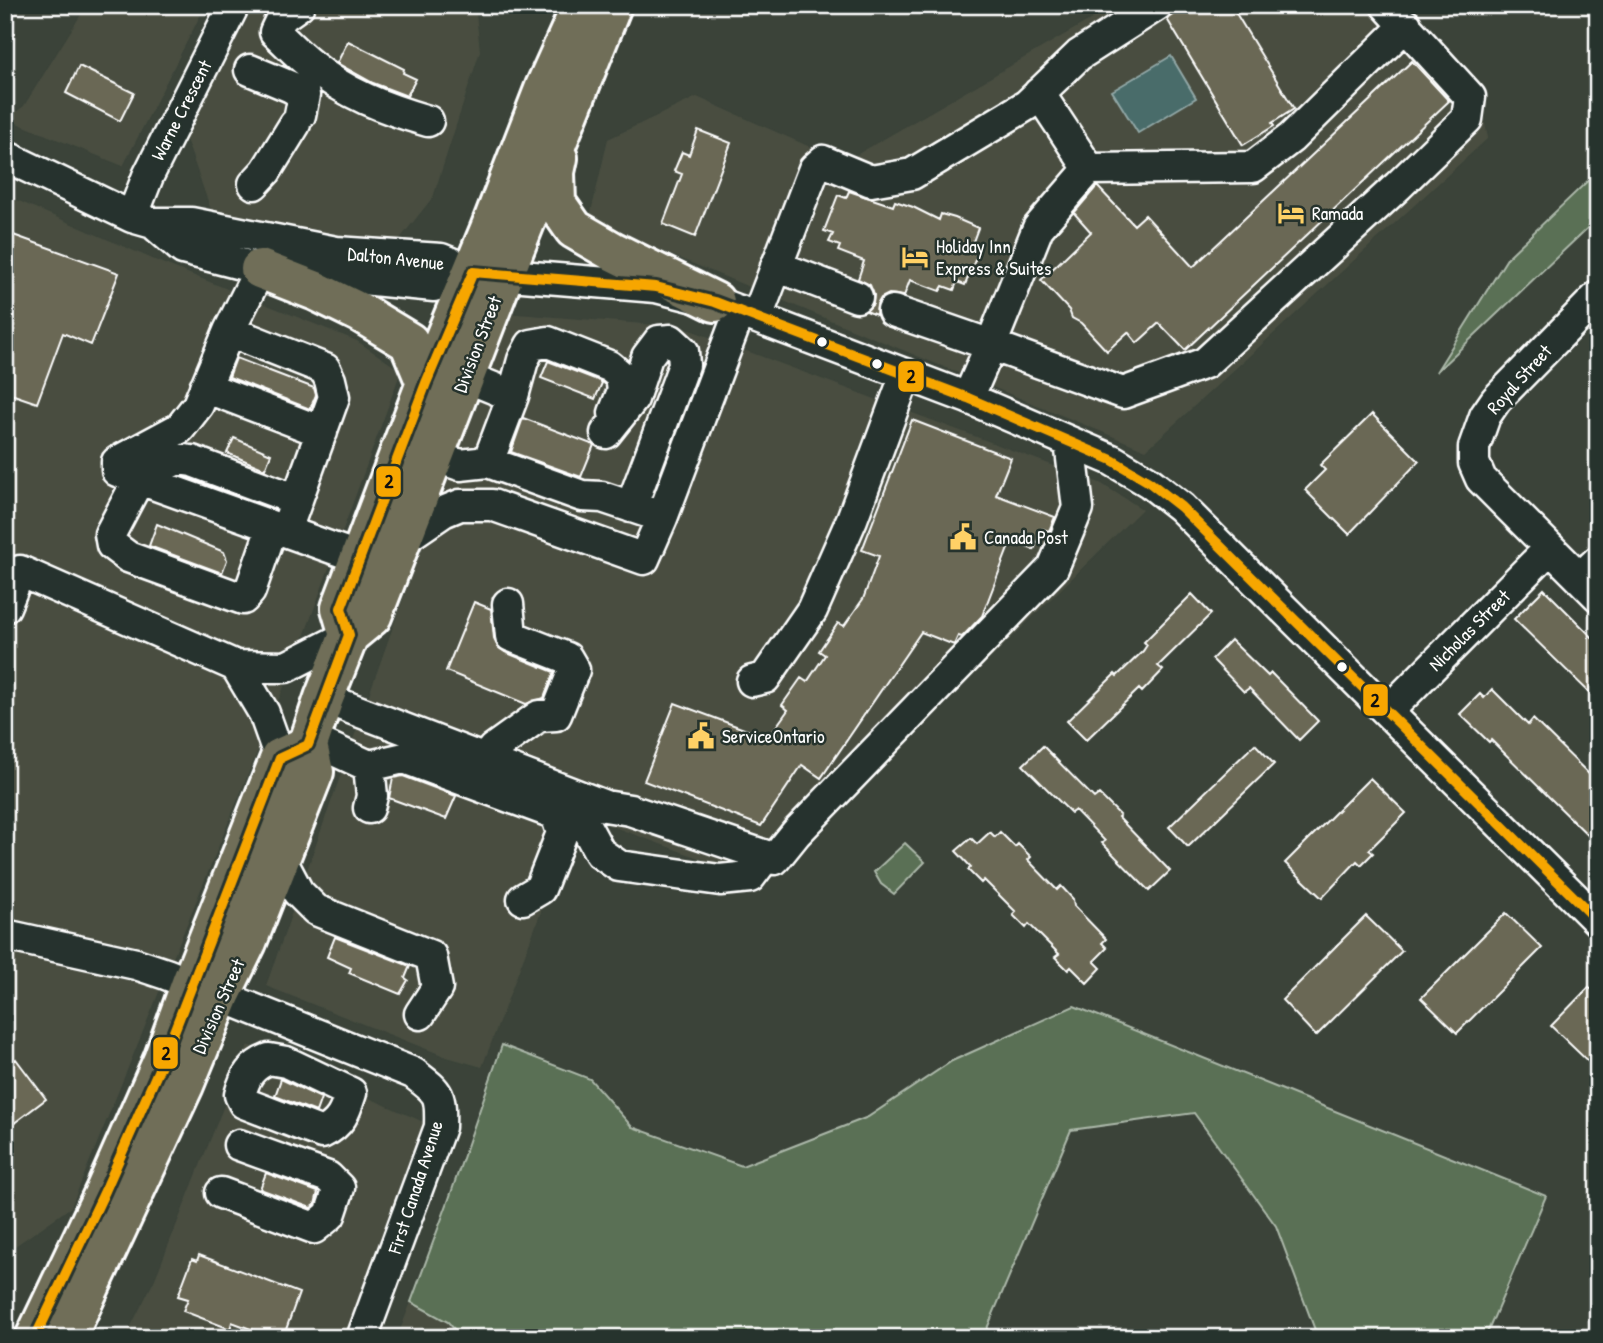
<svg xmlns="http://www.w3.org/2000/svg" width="1603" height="1343" font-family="'Patrick Hand',sans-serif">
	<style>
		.built { fill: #494e41 }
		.green { fill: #5a7054; stroke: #acb8aa; stroke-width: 2 }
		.water { fill: #486c6b; stroke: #91a7a6; stroke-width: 2 }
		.building { fill: #6b6854; stroke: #fff; stroke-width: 2 }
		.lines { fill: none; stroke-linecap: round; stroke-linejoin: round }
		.minor-casing { stroke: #fff; stroke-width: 35 }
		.major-casing { stroke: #fff; stroke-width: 44 }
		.minor { stroke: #26332d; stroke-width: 30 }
		.major { stroke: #706e59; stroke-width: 38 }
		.bus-1-casing { stroke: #26332d; stroke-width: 16 }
		.bus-1 { stroke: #f7a600; stroke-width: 10 }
		.bus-dot { fill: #fff; stroke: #26332d; stroke-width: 2.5 }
		.labels { text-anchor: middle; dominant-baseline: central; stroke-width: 5; stroke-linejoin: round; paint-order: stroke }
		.street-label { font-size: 19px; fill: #fff; stroke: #26332d }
		.poi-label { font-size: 19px; fill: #fff; stroke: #26332d; text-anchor: start }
		.line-badge { stroke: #26332d; stroke-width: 2.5 }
		.pale-badge-label { font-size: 19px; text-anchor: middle; font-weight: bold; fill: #111 }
	</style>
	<rect width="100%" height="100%" fill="#3b4339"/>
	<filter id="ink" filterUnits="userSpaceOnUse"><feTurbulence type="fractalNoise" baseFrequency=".0143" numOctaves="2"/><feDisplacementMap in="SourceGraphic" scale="14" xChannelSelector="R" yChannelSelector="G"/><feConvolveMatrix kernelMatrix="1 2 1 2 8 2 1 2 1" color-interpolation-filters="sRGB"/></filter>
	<g filter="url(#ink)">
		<path class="built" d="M87,5H182L201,14L123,166L7,119L24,106Z
			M255,5H475L480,51L433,197L398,241L345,249L217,227L185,136Z
			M1116,5H1380L1479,95L1488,138L1146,450L589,221L608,139L697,97L844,162Z
			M5,195L157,261L357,341L401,371L299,650L71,1207L5,1253Z
			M504,313L682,327L1100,483L1142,509L764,882L576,813L547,896L482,1067L447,1057L266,986Z
			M248,1045L435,1127L346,1338H125L155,1279Z
			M411,1302L448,1322L462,1338H397Z"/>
		<path class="green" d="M1598,171V218L1436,372L1508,257Z
			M905,843L925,862L894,894L881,884L874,872Z
			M1074,1006L1546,1196L1485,1338H1318L1276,1226L1194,1113L1071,1130L983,1338H462L448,1322L411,1302L449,1199L502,1045L590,1079L632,1127L742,1166L868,1117L952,1061Z"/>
		<path class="water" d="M1171,56L1196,98L1138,133L1112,91Z"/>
		<path class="building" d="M1186,5H1231L1294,109L1272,123L1274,126L1243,145L1167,19Z
			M348,41L404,69L403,73L416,79L407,96L373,83L337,63Z
			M1412,61L1449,101L1185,350L1159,323L1137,343L1128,332L1107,351L1081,323L1072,318L1069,310L1041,280L1091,232L1074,213L1097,186L1134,225L1145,215L1193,267Z
			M79,66L134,93L120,121L66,93Z
			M698,130L731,143L695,237L663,224L682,174L674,171L682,152L689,155Z
			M849,191L893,206L895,201L913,207L939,220L941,214L955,218L978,228L971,247L979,250L965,285L957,282L954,290L943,286L940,291L910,280L904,296L889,294L881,298L877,305L876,315L866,311L873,304L874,295L870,285L858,279L864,261L838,251L840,246L829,242L833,234L824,231L838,195L846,198Z
			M5,232L119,273L91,345L63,333L37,403L5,392Z
			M236,358L314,388L316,395L310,409L229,377Z
			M548,361L600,381L602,383L595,399L541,378Z
			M1372,414L1419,461L1349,534L1305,490L1325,470L1320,465Z
			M523,418L594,445L581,477L511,452Z
			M912,420L1011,458L996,495L1055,517L1049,531L1042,529L1034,550L1011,541L982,616L962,637L958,636L954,645L921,632L821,778L802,765L761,826L644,781L675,703L768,738L788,710L782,705L801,678L807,682L825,655L819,651L838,623L844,626L863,599L879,556L862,550Z
			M234,438L271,454L265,469L227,453Z
			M157,524L224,552L227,560L222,573L149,546Z
			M1544,589L1598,643V701L1514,619Z
			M1192,594L1211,614L1158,666L1163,670L1142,692L1139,689L1086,740L1067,721L1115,674L1117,676L1143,651L1147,645L1144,642Z
			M474,602L491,609L494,638L498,647L505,652L554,672L544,698L526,704L446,671Z
			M1231,640L1268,676L1271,673L1318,721L1299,740L1249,688L1244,692L1212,659Z
			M1492,689L1528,725L1533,719L1598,783V845L1491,740L1489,742L1460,714L1480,694L1484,698Z
			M1255,744L1274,764L1188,847L1169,827Z
			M1043,746L1094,798L1099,794L1120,815L1118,817L1170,871L1149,891L1102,843L1105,841L1075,810L1071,813L1023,765Z
			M403,776L456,796L446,819L389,798L393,778Z
			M1370,778L1406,813L1369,850L1373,853L1361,865L1357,861L1322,898L1285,863Z
			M990,832L995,837L1000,832L1015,847L1018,844L1031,857L1028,860L1057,890L1061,886L1073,899L1074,906L1106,939L1102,943L1107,948L1094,961L1101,968L1087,983L1071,967L1068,970L1055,957L1059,954L1029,924L1026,928L1013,915L1016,912L984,880L981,883L968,870L971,867L956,851L971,838L977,844Z
			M1506,913L1542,948L1457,1033L1421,998Z
			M1366,916L1402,951L1316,1036L1282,1000Z
			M335,937L410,966L405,978L408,980L400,994L349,973L351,968L327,957Z
			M1589,987L1598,995V1071L1551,1026Z
			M16,1059L46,1099L5,1130V1067Z
			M281,1079L321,1098L316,1112L275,1096Z
			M266,1173L318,1192L315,1205L311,1208L260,1189Z
			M199,1255L299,1293L283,1338H275L232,1322L230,1329L183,1311L188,1299L178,1296L192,1259L197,1261Z"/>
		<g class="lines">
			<g class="minor-casing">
				<path id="minor" d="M299,5L282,17L275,32C287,43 298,55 311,65C344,93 386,109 428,121
					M250,70L291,87L304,95L300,115
					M5,156L132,217L153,223H191L336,252L441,259L473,272L656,287L715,302L968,398L1112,460L1149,482L1181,507L1598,921
					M1089,169L1253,167L1291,138L1406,25
					M254,184L266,171L295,124
					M132,217L148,176L234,5
					M153,223L183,249L260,269L434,286L473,272
					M776,266L857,297
					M260,269L229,331L198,405L180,428L117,462V471L360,558
					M1598,296L1496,400L1485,416L1474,447V463L1481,479L1598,596
					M893,311L991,345L1038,228L1089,169L1039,93
					M757,317L814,169L823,161L871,181L912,174L1027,105L1079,55L1157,5
					M229,331L325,369L330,380L334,397L290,519
					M205,387L322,432
					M513,396L523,360L531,345L548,342L609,366L621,376L623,391L614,413
					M968,398L991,345L1123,393L1205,363L1398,186L1467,119L1470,97L1386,5
					M606,433L633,399L647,357L659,341L671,340L683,351L684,365L631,507
					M433,456L460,465L488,462L513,396L464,376
					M488,462L582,496L602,497L650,513
					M272,528L250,591L243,599L128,557L112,545L110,534L139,479L177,459L192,461L297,500
					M402,540L443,512L460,505H492L644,559L662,518L740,311
					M1580,578L1598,561
					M5,607L20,571L236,666L286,667L349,635
					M236,666L264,713L280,758
					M752,681L765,678L812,610L852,519L906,374
					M324,698L605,806L630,810L775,859L796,833L1053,568L1078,508L1070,442
					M1388,711L1550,548
					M310,739L369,766L372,796L369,808
					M484,760L493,749L539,716L556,715L574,670L567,658L511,636L508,604
					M369,766L404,758L556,814L562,833L540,889L523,899
					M567,792L600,853L619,866L720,880L750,877L766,856
					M280,858L298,892L316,910L431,956L437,988L420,1014
					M5,935L136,964L166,974L413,1073C439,1093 441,1092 440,1127L362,1338
					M269,1059L286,1062L351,1093C345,1112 341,1124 322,1133L244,1103L240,1095C245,1076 251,1066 269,1059Z
					M221,1193L314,1228L330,1215L339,1188L328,1177L239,1145"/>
			</g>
			<g class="major-casing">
				<path id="major" d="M558,158L555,172L556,203L574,229L612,251L715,302
					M260,269L316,291L361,313L409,342L426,383
					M349,635L341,608L426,383L490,229L545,87L582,5
					M35,1338L105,1191L163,1060L191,983L280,758L308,745
					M66,1338L184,1085L221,995L247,942L314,772L308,745L324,698L349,635L372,616L504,275L612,5"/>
			</g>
			<use href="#minor" class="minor"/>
			<use href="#major" class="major"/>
			<g class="bus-1-casing">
				<path id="bus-1" d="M35,1338L105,1191L163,1060L280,758L308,745L349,635L341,608L426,383L473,272L656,287L715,302L968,398L1112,460L1149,482L1181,507L1598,921"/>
			</g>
			<use href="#bus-1" class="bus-1"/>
		</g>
	</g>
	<defs>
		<g id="hotel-bare" transform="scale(2.1)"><path d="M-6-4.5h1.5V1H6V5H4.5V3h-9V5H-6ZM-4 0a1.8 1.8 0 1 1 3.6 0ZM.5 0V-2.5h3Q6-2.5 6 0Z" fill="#ffd166" stroke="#26332d" stroke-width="2.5" paint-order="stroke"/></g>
		<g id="civic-bare" transform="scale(2.1)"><path d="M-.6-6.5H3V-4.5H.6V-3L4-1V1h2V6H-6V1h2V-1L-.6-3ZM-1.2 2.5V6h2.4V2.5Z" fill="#ffd166" stroke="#26332d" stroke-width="2.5" paint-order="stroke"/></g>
	</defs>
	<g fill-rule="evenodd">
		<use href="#hotel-bare" x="1291" y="213"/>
		<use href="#hotel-bare" x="915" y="257"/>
		<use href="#civic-bare" x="963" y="537"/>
		<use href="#civic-bare" x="701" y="736"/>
	</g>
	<g class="bus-dot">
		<circle cx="822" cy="342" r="6"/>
		<circle cx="877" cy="364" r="6"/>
		<circle cx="1342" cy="667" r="6"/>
	</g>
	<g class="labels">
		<g class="street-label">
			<text transform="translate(181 110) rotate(-63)">Warne Crescent</text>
			<text transform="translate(396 258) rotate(6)">Dalton Avenue</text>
			<text transform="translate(477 344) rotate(-69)">Division Street</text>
			<text transform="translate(1519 379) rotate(-48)">Royal Street</text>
			<text transform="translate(1469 630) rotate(-45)">Nicholas Street</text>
			<text transform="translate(218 1006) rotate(-66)">Division Street</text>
			<text transform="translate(415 1187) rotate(-72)">First Canada Avenue</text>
		</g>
		<g class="poi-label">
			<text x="1312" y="213">Ramada</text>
			<text x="936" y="246">Holiday Inn<tspan x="936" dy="22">Express &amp; Suites</tspan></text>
			<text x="984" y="537">Canada Post</text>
			<text x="722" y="736">ServiceOntario</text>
		</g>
	</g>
	<g class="line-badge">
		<rect x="897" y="360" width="28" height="33" rx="7" fill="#f7a600"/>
		<rect x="375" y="465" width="27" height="33" rx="7" fill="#f7a600"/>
		<rect x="1362" y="683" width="27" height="34" rx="7" fill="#f7a600"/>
		<rect x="152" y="1036" width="27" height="34" rx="7" fill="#f7a600"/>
	</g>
	<g class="pale-badge-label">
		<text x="911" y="383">2</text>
		<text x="389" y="488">2</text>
		<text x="1375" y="707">2</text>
		<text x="166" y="1060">2</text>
	</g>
	<rect width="1603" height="1343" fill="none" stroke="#26332d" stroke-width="28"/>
	<rect x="14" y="14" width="1575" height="1315" fill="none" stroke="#fff" stroke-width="2.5" filter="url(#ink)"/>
</svg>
